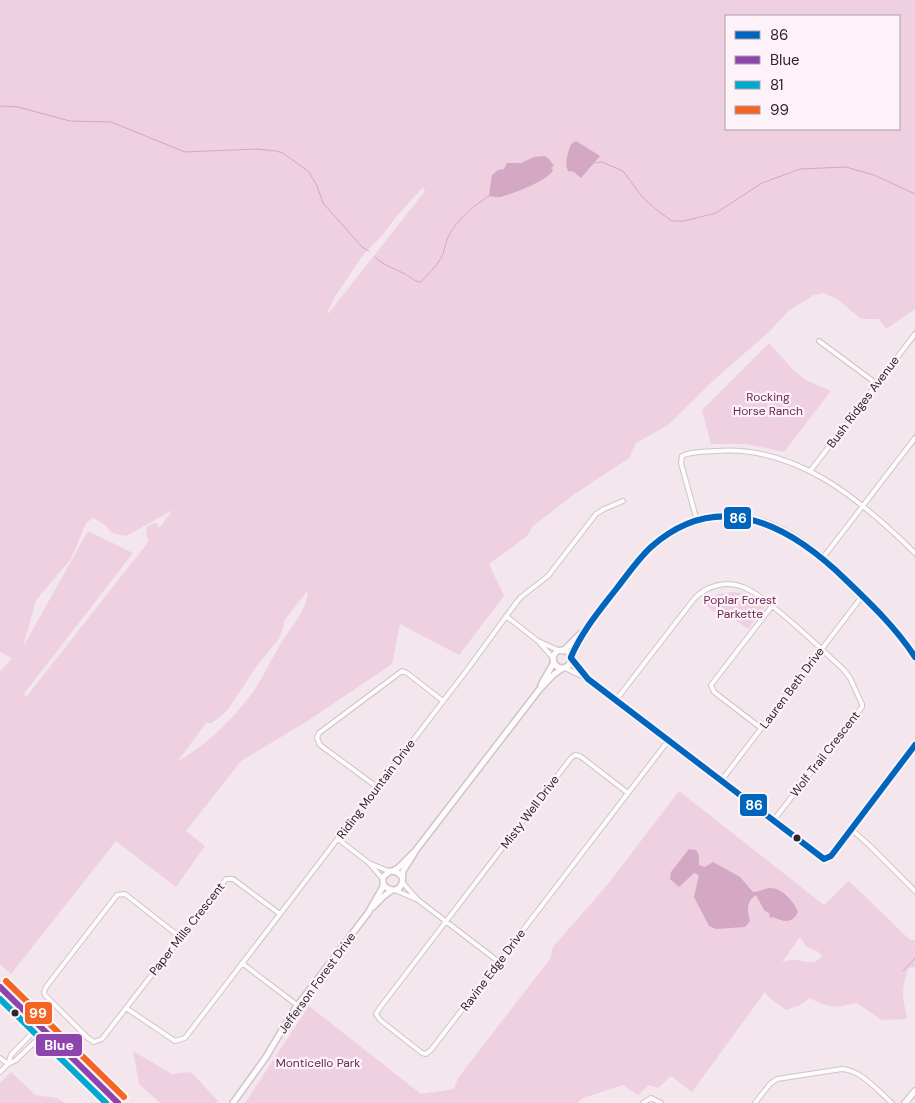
<svg xmlns="http://www.w3.org/2000/svg" width="915" height="1103" font-family="'DM Sans',sans-serif">
	<style>
		.green { fill: #eed0e1; fill-rule: evenodd }
		.water { fill: #d4a7c2 }
		.lines { fill: none; stroke-linecap: round; stroke-linejoin: round }
		.stream { stroke: #d4a7c2; stroke-width: 1 }
		.minor-casing { stroke: #cfc4ca; stroke-width: 6 }
		.tertiary-casing { stroke: #cfc4ca; stroke-width: 8 }
		.secondary-casing { stroke: #cfc4ca; stroke-width: 8 }
		.primary-casing { stroke: #cdc6ca; stroke-width: 9 }
		.minor { stroke: #fdfbfc; stroke-width: 4 }
		.tertiary { stroke: #fdfbfc; stroke-width: 5 }
		.secondary { stroke: #fdfbfc; stroke-width: 5.5 }
		.primary { stroke: #f2e9ef; stroke-width: 6 }
		.bus-1-casing { stroke: #fcf2f8; stroke-width: 10 }
		.bus-2-casing { stroke: #fcf2f8; stroke-width: 10 }
		.bus-3-casing { stroke: #fcf2f8; stroke-width: 10 }
		.bus-4-casing { stroke: #fcf2f8; stroke-width: 10 }
		.bus-1 { stroke: #0065bd; stroke-width: 6 }
		.bus-2 { stroke: #8e44ad; stroke-width: 6 }
		.bus-3 { stroke: #00a9ce; stroke-width: 6 }
		.bus-4 { stroke: #f26522; stroke-width: 6 }
		.bus-dot { fill: #2e252a; stroke: #fcf2f8; stroke-width: 2 }
		.labels { text-anchor: middle; dominant-baseline: central; stroke-width: 4.5; stroke-linejoin: round; paint-order: stroke }
		.park-label { font-size: 12px; fill: #6d2756; stroke: #fcf2f8 }
		.street-label { font-size: 12px; fill: #2e252a; stroke: #fcf2f8 }
		.line-badge { stroke: #fcf2f8; stroke-width: 2 }
		.badge-label { font-size: 14px; text-anchor: middle; font-weight: bold; fill: #fff }
	</style>
	<rect width="100%" height="100%" fill="#f3e6ed"/>
	<path class="green" d="M0,0H915V309L886,329L879,319H861L837,299L824,293L814,295L788,311L770,331L715,379L668,425L636,443L629,458L573,495L533,526L527,536L489,564L504,596L459,655L400,624L392,664L309,720L241,761L186,831L205,846L176,887L116,841L11,974L0,964V672L12,658L0,652ZM726,16H899V129H726ZM423,187L425,191L328,314V311L334,298L363,255L383,234L396,217ZM173,510L159,528L157,524L154,523L147,527L146,535L149,541L27,696L23,695L133,553L88,531L23,647L36,600L71,559L86,523L93,518L104,524L112,533L126,536ZM308,590C308,609 293,624 283,640C273,656 265,674 255,689C234,719 208,744 177,762L206,723H211L220,717L229,708L256,667L278,640L283,629L284,621Z
		M769,343L793,370L806,380L831,391L784,452L747,444H711L702,410Z
		M732,592L743,593L764,607L748,629L725,612L720,617L704,603L718,594Z
		M679,791L824,905L849,881L910,940H915V967L909,968C900,991 903,996 907,1019L882,1020L857,1003C835,1008 830,1009 810,998L800,1005L786,1010L768,997L765,992L692,1092L671,1076L658,1088L649,1085L638,1095L623,1085L583,1098L577,1103H245L309,1006L421,1094L454,1089L458,1078L550,959L553,947L608,884ZM800,937L807,947L817,951L822,956C815,966 805,961 795,960C790,959 786,961 782,962Z
		M133,1051L172,1074L191,1072L218,1101L216,1103H160L139,1084Z
		M11,1072L35,1095L57,1098L65,1103H0V1083Z"/>
	<path class="water" d="M576,141L600,156L581,178L574,172L568,171C564,162 568,153 571,144Z
		M545,156L549,159L554,166L551,168L553,170C548,181 512,194 500,197C496,198 493,196 489,196L492,175L498,170L504,169L507,163H521L534,157Z
		M689,849L696,850L699,855V865L705,867L713,862L740,877L753,892C759,892 763,889 769,888C781,887 794,901 798,912C792,924 784,922 773,917L771,918L769,916L770,914L764,910L756,895C746,901 747,911 750,921L745,927L716,929L709,926L694,897L699,875L694,873L679,887L670,879L671,872Z"/>
	<g class="lines">
		<path class="stream" d="M0,106L18,107L70,121L111,122L185,152L256,149L276,151L283,153L309,172L317,186L323,203L362,247L369,251
			M595,163L602,162L623,171L643,198L658,211L672,221H684L716,213L762,183L800,169L846,167L874,175L915,194
			M375,257C383,265 393,268 403,273C410,276 414,282 421,282C428,274 436,267 441,258C444,252 445,246 447,240C453,223 474,205 489,196
			M903,971L915,958"/>
		<g class="minor-casing">
			<path id="minor" d="M819,341L877,384
				M811,470L915,334
				M697,521L681,463L682,456C691,451 706,452 716,451C797,445 861,500 915,553
				M822,559L915,438
				M506,616L538,641L554,659
				M538,641L560,651
				M571,658L588,679
				M565,668L588,679L824,859L831,856L915,745
				M616,700L694,599C706,586 726,580 743,587C754,591 763,599 772,606C798,626 820,648 844,670L850,678L862,704V707L773,821
				M761,728L714,692L711,685L772,606
				M721,781L863,595
				M377,787L320,745L317,738L319,733L402,671L407,673L443,701
				M628,793L580,756L575,755L571,758L379,1009L376,1014L380,1020L422,1053L426,1054L431,1050L668,741
				M851,829L870,846L915,891
				M338,839L369,863L382,878
				M369,863L388,871
				M402,882L418,900
				M395,890L418,900L499,962
				M180,937L125,894L117,895L46,987L44,992L45,995L88,1038L94,1042L102,1039L226,879H233L280,914
				M242,963L297,1005
				M126,1008L175,1041L185,1038L467,670L516,603L521,597L548,576L596,514L604,509L623,501
				M0,1058L8,1064
				M8,1064L11,1055L39,1026
				M0,1072L8,1064L16,1060L46,1031
				M643,1103L651,1098L661,1103
				M755,1103L770,1084L777,1079L842,1069C861,1070 878,1091 892,1103"/>
		</g>
		<g class="tertiary-casing">
			<path id="tertiary" d="M553 659a9 9 0 1 1 18 0a9 9 0 1 1-18 0Z
				M563,651L581,633
				M571,657C580,631 601,609 617,588C628,574 638,559 651,547C683,518 730,508 771,525C798,536 829,562 850,583C874,606 898,628 915,657
				M541,685L554,662
				M393,871L399,867L414,852
				M402,877L397,872L390,871L383,877V884C388,891 399,893 402,883C403,879 402,876 403,871C407,864 412,858 416,850L539,690L553,675L563,668
				M373,907L384,896L392,890
				M233,1103L266,1057L294,1010L368,913L384,885"/>
		</g>
		<g class="secondary-casing">
			<path id="secondary" d="M905,1103L915,1091"/>
		</g>
		<g class="primary-casing">
			<path id="primary" d="M0,987L118,1103"/>
		</g>
		<use href="#minor" class="minor"/>
		<use href="#tertiary" class="tertiary"/>
		<use href="#secondary" class="secondary"/>
		<use href="#primary" class="primary"/>
		<g class="bus-1-casing">
			<path id="bus-1" d="M571,657C582,631 600,610 617,588C628,574 638,559 651,547C720,486 791,526 847,581C872,605 896,628 915,657
				M571,658L588,679L824,859L831,856L915,745"/>
		</g>
		<g class="bus-2-casing">
			<path id="bus-2" d="M0,987L118,1103"/>
		</g>
		<g class="bus-3-casing">
			<path id="bus-3" d="M0,999L106,1103"/>
		</g>
		<g class="bus-4-casing">
			<path id="bus-4" d="M6,981L124,1097"/>
		</g>
		<use href="#bus-1" class="bus-1"/>
		<use href="#bus-2" class="bus-2"/>
		<use href="#bus-3" class="bus-3"/>
		<use href="#bus-4" class="bus-4"/>
	</g>
	<g class="bus-dot">
		<circle cx="797" cy="838" r="4.5"/>
		<circle cx="15" cy="1013" r="4.5"/>
	</g>
	<g class="labels">
		<g class="park-label">
			<text x="768" y="397">Rocking<tspan x="768" dy="14">Horse Ranch</tspan></text>
			<text x="740" y="600">Poplar Forest<tspan x="740" dy="14">Parkette</tspan></text>
			<text x="318" y="1063">Monticello Park</text>
		</g>
		<g class="street-label">
			<text transform="translate(863 402) rotate(-53)">Bush Ridges Avenue</text>
			<text transform="translate(792 688) rotate(-53)">Lauren Beth Drive</text>
			<text transform="translate(825 754) rotate(-52)">Wolf Trail Crescent</text>
			<text transform="translate(376 789) rotate(-53)">Riding Mountain Drive</text>
			<text transform="translate(530 812) rotate(-53)">Misty Well Drive</text>
			<text transform="translate(187 929) rotate(-52)">Paper Mills Crescent</text>
			<text transform="translate(493 970) rotate(-53)">Ravine Edge Drive</text>
			<text transform="translate(317 983) rotate(-54)">Jefferson Forest Drive</text>
		</g>
	</g>
	<g class="line-badge">
		<rect x="723" y="506" width="29" height="24" rx="5" fill="#0065bd"/>
		<rect x="739" y="793" width="29" height="24" rx="5" fill="#0065bd"/>
		<rect x="24" y="1001" width="29" height="24" rx="5" fill="#f26522"/>
		<rect x="35" y="1033" width="48" height="24" rx="5" fill="#8e44ad"/>
	</g>
	<g class="badge-label">
		<text x="738" y="523">86</text>
		<text x="754" y="810">86</text>
		<text x="38" y="1018">99</text>
		<text x="59" y="1050">Blue</text>
	</g>
	<rect x="725" y="15" width="175" height="115" fill="#fcf2f8" stroke="#aaa0a6"/>
	<rect x="735" y="31" width="25" height="8" fill="#0065bd" stroke="#aaa0a6"/>
	<text x="770" y="40" font-size="15" fill="#2e252a">86</text>
	<rect x="735" y="56" width="25" height="8" fill="#8e44ad" stroke="#aaa0a6"/>
	<text x="770" y="65" font-size="15" fill="#2e252a">Blue</text>
	<rect x="735" y="81" width="25" height="8" fill="#00a9ce" stroke="#aaa0a6"/>
	<text x="770" y="90" font-size="15" fill="#2e252a">81</text>
	<rect x="735" y="106" width="25" height="8" fill="#f26522" stroke="#aaa0a6"/>
	<text x="770" y="115" font-size="15" fill="#2e252a">99</text>
</svg>
